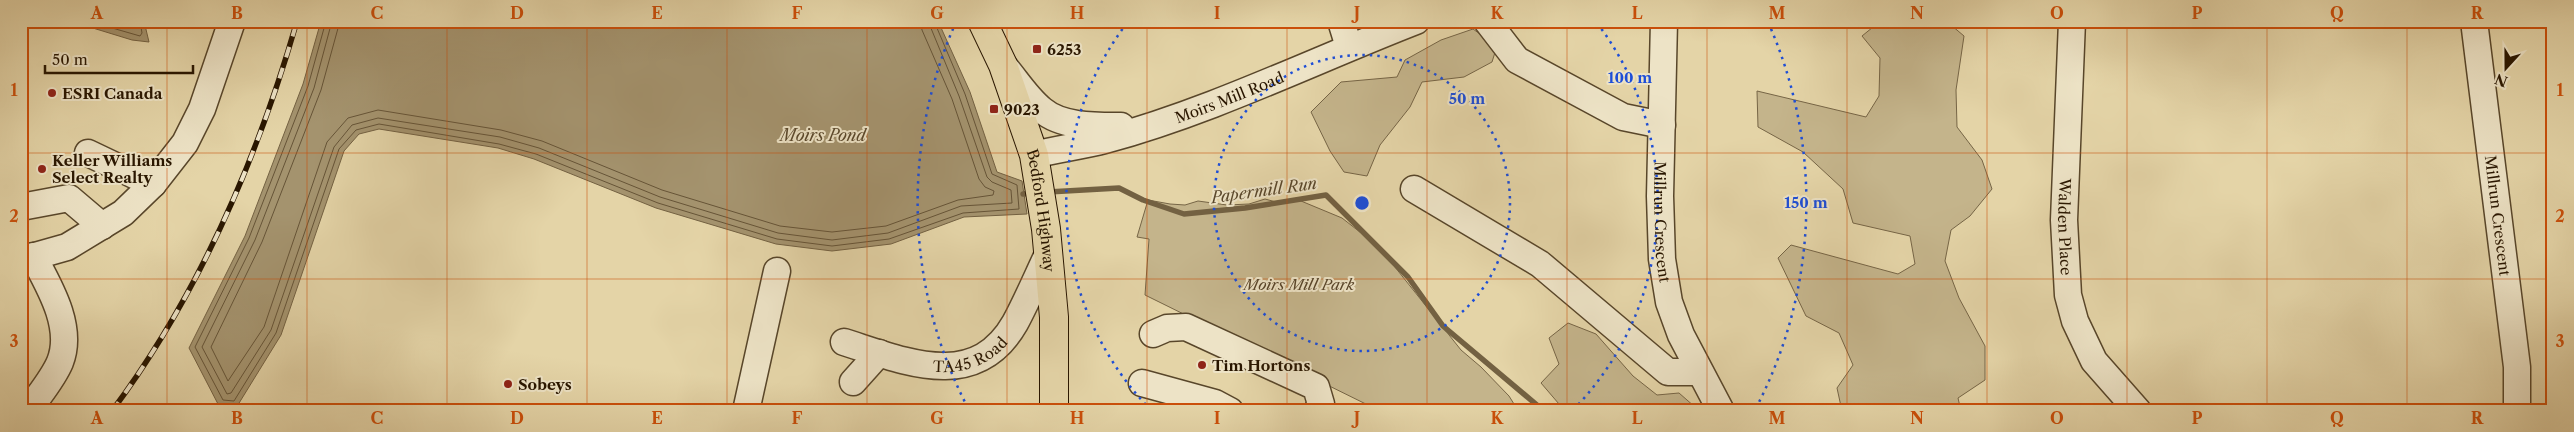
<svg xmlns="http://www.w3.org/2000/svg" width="2574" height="432" font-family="'Libre Caslon Text',serif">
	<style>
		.green { fill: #c4b48b; stroke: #766546 }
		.water { fill: #a4936e; stroke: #736142 }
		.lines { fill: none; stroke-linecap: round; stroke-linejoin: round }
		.shore { stroke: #665437; stroke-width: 1 }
		.stream { stroke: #736142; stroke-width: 5.5 }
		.minor-casing { stroke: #58462a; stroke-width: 29 }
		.major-casing { stroke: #291600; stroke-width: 30 }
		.minor { stroke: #ede3c6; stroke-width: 26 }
		.major { stroke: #e4d4a7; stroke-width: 28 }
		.rail-casing { stroke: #291600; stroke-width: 5.5 }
		.rail { stroke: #ede3c6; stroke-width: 4; stroke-dasharray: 11; stroke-linecap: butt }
		.grid { fill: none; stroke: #cb4f0a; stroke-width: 1; stroke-opacity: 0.55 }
		.ring { fill: none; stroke: #1d4ed8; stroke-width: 2.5; stroke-dasharray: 2.5 5 }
		.poi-dot { fill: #8f2418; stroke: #ede3c6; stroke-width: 2 }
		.labels { text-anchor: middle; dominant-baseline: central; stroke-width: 4; stroke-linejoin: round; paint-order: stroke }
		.poi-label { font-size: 15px; font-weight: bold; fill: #291600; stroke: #ede3c6; text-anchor: start }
		.street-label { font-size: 15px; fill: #291600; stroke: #ede3c6 }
		.park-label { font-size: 15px; font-style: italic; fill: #58452a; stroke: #ede3c6 }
		.water-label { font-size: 16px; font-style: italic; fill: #5a482c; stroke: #ede3c6 }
		.centre { fill: #1d4ed8; stroke: #ede3c6; stroke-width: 2.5 }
		.ring-label { font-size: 15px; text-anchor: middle; font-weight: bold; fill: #1d4ed8; stroke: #ede3c6; stroke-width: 4; stroke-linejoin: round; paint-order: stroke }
		.neatline { fill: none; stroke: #cb4f0a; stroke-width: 2 }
		.grid-label { font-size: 16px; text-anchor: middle; font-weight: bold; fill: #cb4f0a }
	</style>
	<rect width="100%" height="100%" fill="#e4d4a7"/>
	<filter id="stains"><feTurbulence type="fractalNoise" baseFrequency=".004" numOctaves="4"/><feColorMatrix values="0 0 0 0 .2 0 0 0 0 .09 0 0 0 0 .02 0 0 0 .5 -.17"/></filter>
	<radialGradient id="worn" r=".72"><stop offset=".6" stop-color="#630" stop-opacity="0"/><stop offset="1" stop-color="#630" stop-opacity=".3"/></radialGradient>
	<path class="green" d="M1878,23L1951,25L1964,36L1956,90L1957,127L1982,160L1992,189L1970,216L1951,230L1945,261L1959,298L1985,346V380L1958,398L1961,411H1842L1837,388L1853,365L1839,333L1806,316L1778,258L1791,245L1898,274L1915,264L1910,236L1853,223L1843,189L1803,152L1758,127L1757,91L1866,117L1879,96L1880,58L1862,36Z
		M1473,29L1497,46L1492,62L1464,77L1422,82L1410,107L1380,145L1367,176L1344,172L1330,151L1311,112L1341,82L1397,77L1405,60L1441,40Z
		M1265,199L1276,202L1301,201L1342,218L1379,247L1461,350L1481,367L1509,396L1514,404L1515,411H1380L1145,295L1149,239L1137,237L1148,200L1170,204L1185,205L1198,201L1227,205L1249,204Z
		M1568,323L1596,334L1633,376L1657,395L1679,393L1695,407V411H1565L1541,383L1559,364L1549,338Z"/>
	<path class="water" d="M70,21H144L149,42L132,40Z
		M321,21H938L970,92L997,172L1022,181L1027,214L964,217L891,244L832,251L776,244L656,208L534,159L498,148L379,129L359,134L344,151L281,335L236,408L218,404L189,348L245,236L303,84Z"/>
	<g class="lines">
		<path class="shore" d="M88,21L140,36L142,33L140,21
			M326,21L308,86L249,238L195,347L223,400L234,401L276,333L339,149L356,130L379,124L499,144L536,154L658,203L777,239L832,246L889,239L963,213L1019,209L1017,185L992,174L965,94L934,21
			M332,21L314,88L255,240L202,347L227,394L231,393L271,330L334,147L352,125L378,118L500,137L539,148L660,197L778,233L832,240L888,233L961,206L1012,203L1011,190L992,182L987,177L959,96L928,21
			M340,21L321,90L262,242L211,347L228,381L264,327L327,142L348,118L378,110L501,130L542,141L662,190L780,226L832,232L886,226L958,200L993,195L994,191L985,187L979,179L952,99L922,30L920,21"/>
		<path class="stream" d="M1048,192L1119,188L1143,200L1184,214L1245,208L1326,195L1408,277L1443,326L1544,411
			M1023,194L1034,193"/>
		<g class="minor-casing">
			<g id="minor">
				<path d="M1341,21L1349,47"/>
				<path d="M1487,21L1517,60L1623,117L1662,125"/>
				<path id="s1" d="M1664,21L1660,196L1662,259L1669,302L1681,335L1721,411"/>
				<path id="s2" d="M2072,21L2064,220L2068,295L2075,321L2094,361L2138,411"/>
				<path id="s3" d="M2474,21L2517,367V411"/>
				<path d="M1004,66C1016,80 1027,98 1042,110C1062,127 1096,126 1121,126"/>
				<path d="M88,153L153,184"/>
				<path id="s4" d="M1034,155C1057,149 1082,146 1105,140C1212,111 1313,61 1416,21"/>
				<path d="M1414,189L1540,264L1668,372H1699"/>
				<path d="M21,207L69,198L102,226"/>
				<path d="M21,260L67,247L123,213L153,184L185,143L202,109L232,21"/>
				<path d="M1153,334L1167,328L1186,327L1316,387L1321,404L1317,411"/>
				<path id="s5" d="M844,342C904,361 975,393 1015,323C1027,301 1037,277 1048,254"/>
				<path d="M853,382L879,353"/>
				<path d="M1142,383L1215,403L1230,411"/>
				<path d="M28,411C38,396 53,379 60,362C74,327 49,286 33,256"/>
				<path d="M746,411L777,271"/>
			</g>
		</g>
		<g class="major-casing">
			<g id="major">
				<path id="s6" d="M982,21L1003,65L1034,155L1046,229L1054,317V411"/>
			</g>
		</g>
		<use href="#minor" class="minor"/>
		<use href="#major" class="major"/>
		<g class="rail-casing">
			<path id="rail" d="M112,411C199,294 257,160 297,21"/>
		</g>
		<use href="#rail" class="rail"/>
	</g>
	<path class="grid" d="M167,21V411M307,21V411M447,21V411M587,21V411M727,21V411M867,21V411M1007,21V411M1147,21V411M1287,21V411M1427,21V411M1567,21V411M1707,21V411M1847,21V411M1987,21V411M2127,21V411M2267,21V411M2407,21V411M21,153H2553M21,279H2553"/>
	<g class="ring">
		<circle cx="1362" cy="203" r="148"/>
		<path d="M1151 410A296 296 0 0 1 1127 23M1597 23A296 296 0 0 1 1573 410"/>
		<path d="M968 408A444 444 0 0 1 956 22M1768 22A444 444 0 0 1 1756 408"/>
	</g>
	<g class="poi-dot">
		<rect x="1032" y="44" width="10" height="10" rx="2.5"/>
		<circle cx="52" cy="93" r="5"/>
		<rect x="989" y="104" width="10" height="10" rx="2.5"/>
		<circle cx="42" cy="169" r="5"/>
		<circle cx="1202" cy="365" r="5"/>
		<circle cx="508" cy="384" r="5"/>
	</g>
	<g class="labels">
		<g class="poi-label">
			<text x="1047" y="49">6253</text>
			<text x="62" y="93">ESRI Canada</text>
			<text x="1004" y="109">9023</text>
			<text x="52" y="160">Keller Williams<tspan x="52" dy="17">Select Realty</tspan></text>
			<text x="1212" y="365">Tim Hortons</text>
			<text x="518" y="384">Sobeys</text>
		</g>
		<g class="street-label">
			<text stroke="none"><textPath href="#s4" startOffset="204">Moirs Mill Road</textPath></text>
			<text stroke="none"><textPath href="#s6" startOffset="200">Bedford Highway</textPath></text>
			<text stroke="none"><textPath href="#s3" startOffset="196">Millrun Crescent</textPath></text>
			<text stroke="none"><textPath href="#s1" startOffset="201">Millrun Crescent</textPath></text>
			<text stroke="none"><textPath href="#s2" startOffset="206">Walden Place</textPath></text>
			<text stroke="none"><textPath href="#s5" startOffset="132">TA45 Road</textPath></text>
		</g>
		<g class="park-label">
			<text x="1299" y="284">Moirs Mill Park</text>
		</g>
		<g class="water-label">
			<text x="823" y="135">Moirs Pond</text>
			<text transform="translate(1264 190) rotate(-8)">Papermill Run</text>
		</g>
	</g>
	<circle cx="1362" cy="203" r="8" class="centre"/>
	<g class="ring-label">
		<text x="1630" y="83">100 m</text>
		<text x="1467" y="104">50 m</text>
		<text x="1806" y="208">150 m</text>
	</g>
	<rect width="2574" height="432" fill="none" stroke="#e4d4a7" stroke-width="55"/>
	<g transform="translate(2506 68) rotate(201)" stroke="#ede3c6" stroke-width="4" paint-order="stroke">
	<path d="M0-4L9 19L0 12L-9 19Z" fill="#291600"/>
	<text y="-8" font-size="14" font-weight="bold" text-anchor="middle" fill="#291600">N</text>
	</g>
	<path d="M45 65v8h148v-8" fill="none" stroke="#291600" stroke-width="2.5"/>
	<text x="52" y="65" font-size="15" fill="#291600" stroke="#ede3c6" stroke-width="4" paint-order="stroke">50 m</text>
	<rect x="28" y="28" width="2518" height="376" class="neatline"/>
	<g class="grid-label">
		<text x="97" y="19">A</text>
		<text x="237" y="19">B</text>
		<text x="377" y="19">C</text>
		<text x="517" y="19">D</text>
		<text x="657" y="19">E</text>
		<text x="797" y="19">F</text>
		<text x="937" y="19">G</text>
		<text x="1077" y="19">H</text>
		<text x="1217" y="19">I</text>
		<text x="1357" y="19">J</text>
		<text x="1497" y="19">K</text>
		<text x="1637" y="19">L</text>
		<text x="1777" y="19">M</text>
		<text x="1917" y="19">N</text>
		<text x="2057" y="19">O</text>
		<text x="2197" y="19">P</text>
		<text x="2337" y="19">Q</text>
		<text x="2477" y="19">R</text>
		<text x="14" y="96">1</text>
		<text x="2560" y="96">1</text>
		<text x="14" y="222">2</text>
		<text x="2560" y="222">2</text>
		<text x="14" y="347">3</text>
		<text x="2560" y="347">3</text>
		<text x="97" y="424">A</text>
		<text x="237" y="424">B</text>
		<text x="377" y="424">C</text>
		<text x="517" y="424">D</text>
		<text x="657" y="424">E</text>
		<text x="797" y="424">F</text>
		<text x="937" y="424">G</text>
		<text x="1077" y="424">H</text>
		<text x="1217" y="424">I</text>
		<text x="1357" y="424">J</text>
		<text x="1497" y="424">K</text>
		<text x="1637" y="424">L</text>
		<text x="1777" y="424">M</text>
		<text x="1917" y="424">N</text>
		<text x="2057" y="424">O</text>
		<text x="2197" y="424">P</text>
		<text x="2337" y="424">Q</text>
		<text x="2477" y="424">R</text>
	</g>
	<rect width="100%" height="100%" filter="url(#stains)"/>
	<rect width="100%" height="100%" fill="url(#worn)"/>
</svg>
